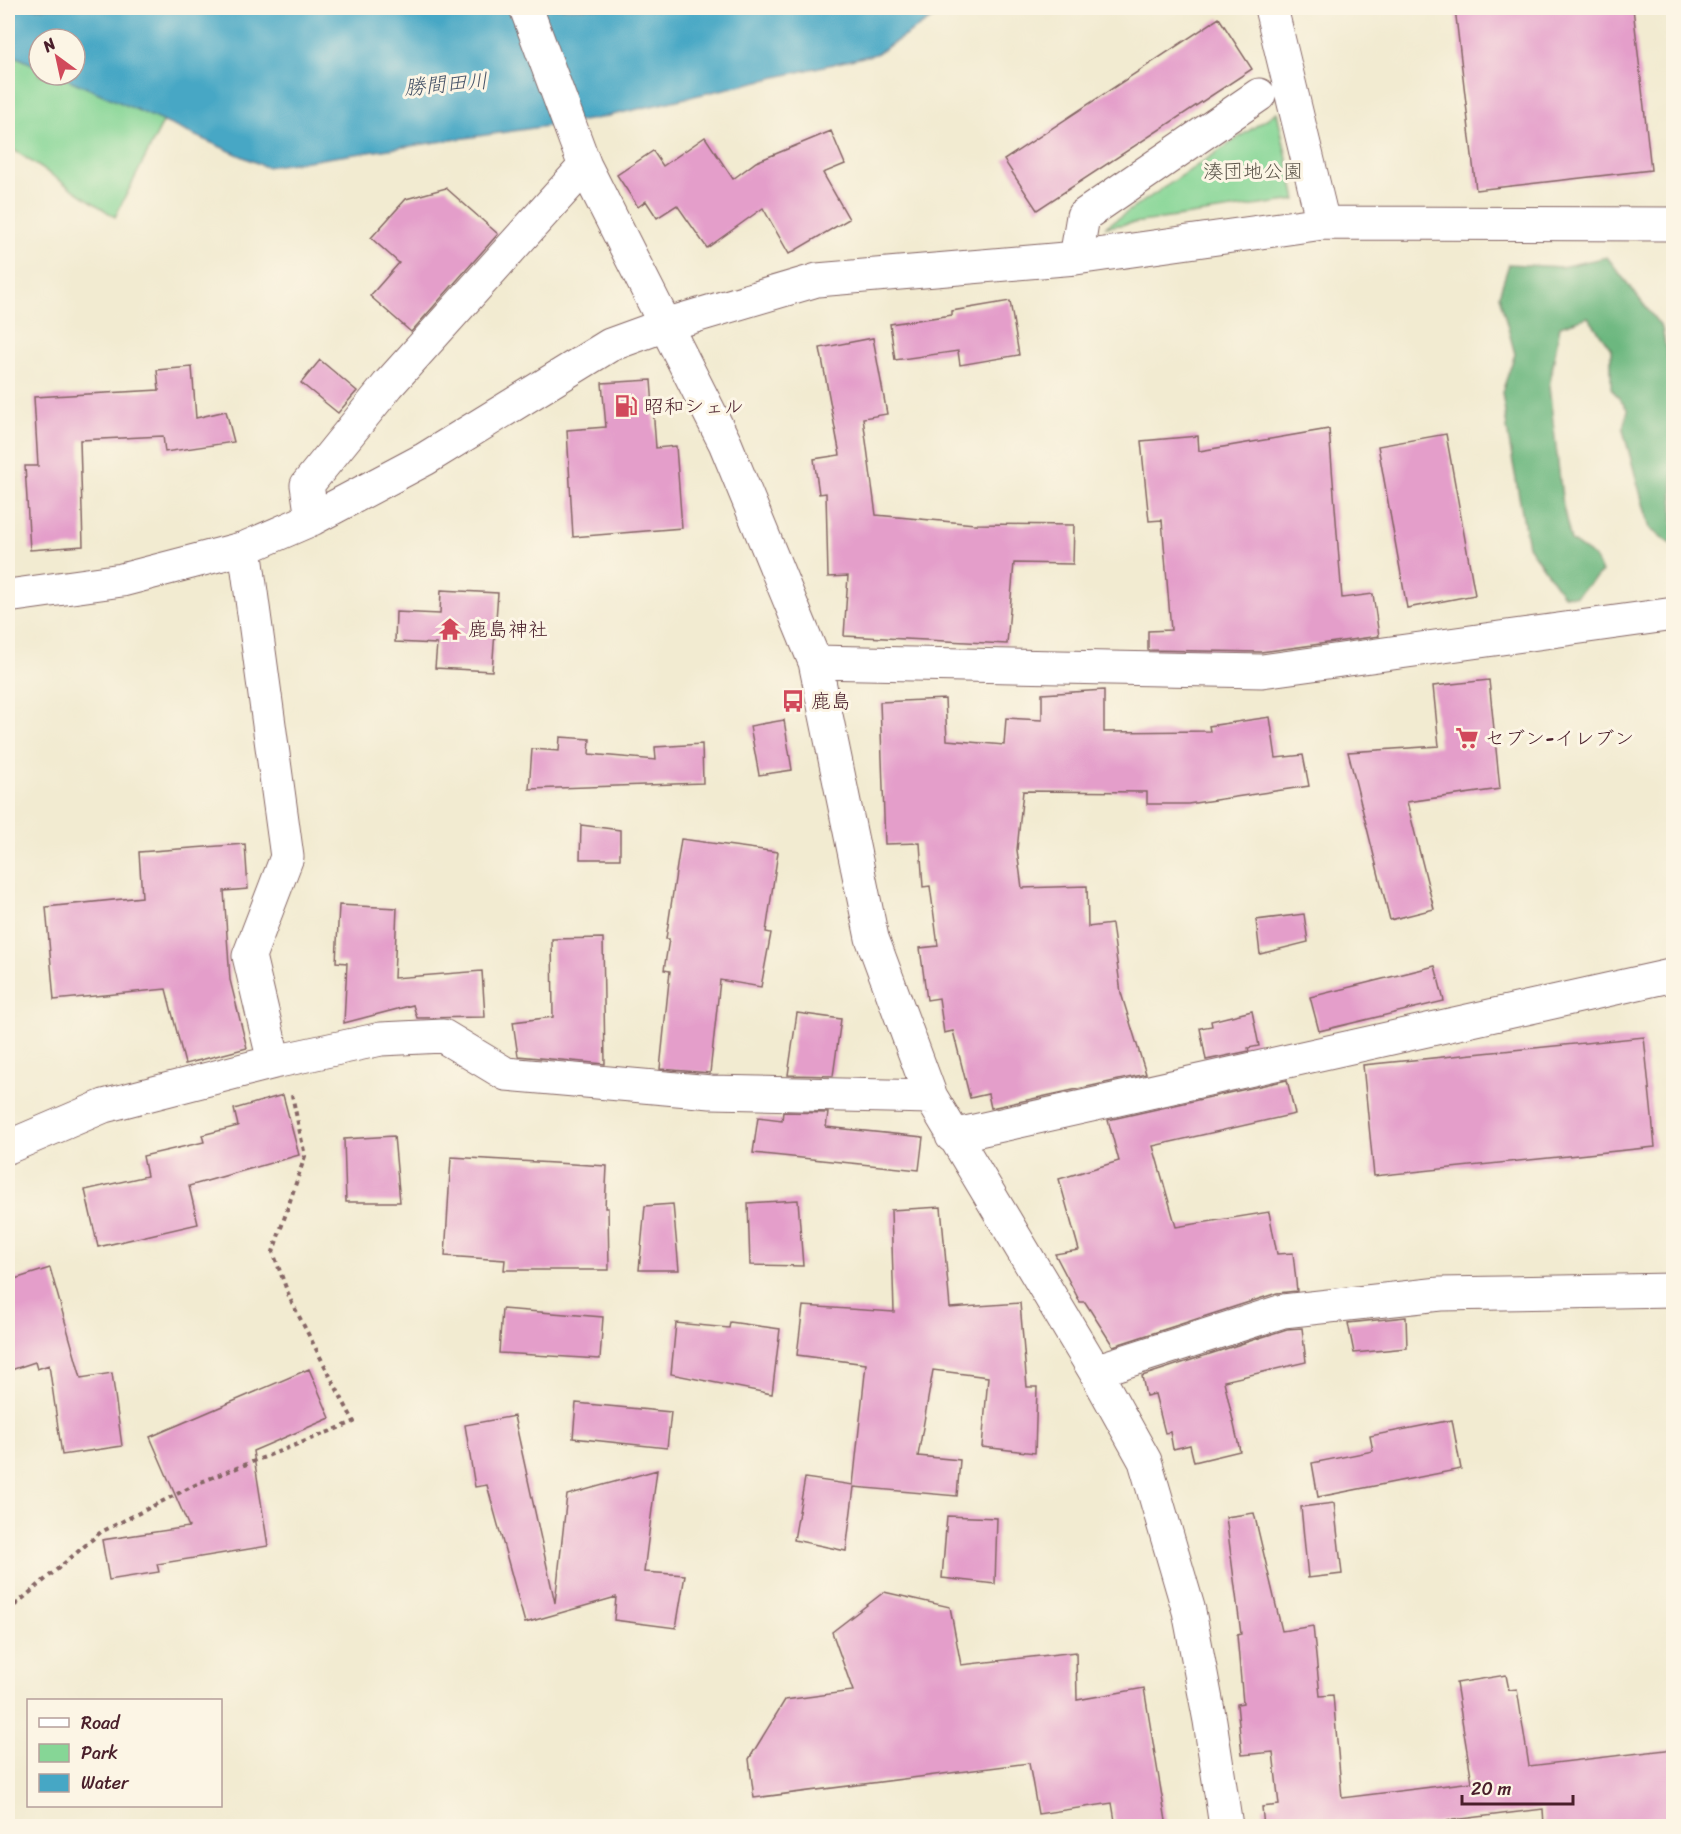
<svg xmlns="http://www.w3.org/2000/svg" width="1681" height="1834" font-family="Sriracha,'Klee One',sans-serif">
	<style>
		.green { fill: #86d696; stroke: #687a60; stroke-width: 1.5; fill-rule: evenodd }
		.forest { fill: #6cb77f; stroke: #5b6b55; stroke-width: 1.5 }
		.water { fill: #46a7c5; stroke: #486378; stroke-width: 1.5 }
		.building { fill: #e49eca }
		.lines { fill: none; stroke-linecap: round; stroke-linejoin: round }
		.minor-casing { stroke: #856665; stroke-width: 35 }
		.path { stroke: #856665; stroke-width: 4; stroke-dasharray: 4.5 4.5; stroke-linecap: butt }
		.minor { stroke: #fff; stroke-width: 33 }
		.labels { text-anchor: middle; dominant-baseline: central; stroke-width: 6; stroke-linejoin: round; paint-order: stroke }
		.park-label { font-size: 20px; fill: #5c564b; stroke: #fcf5e5 }
		.poi-label { font-size: 20px; fill: #4a1f2b; stroke: #fcf5e5; text-anchor: start }
		.water-label { font-size: 21px; font-style: italic; fill: #485569; stroke: #fcf5e5 }
	</style>
	<rect width="100%" height="100%" fill="#fcf5e5"/>
	<filter id="ink" filterUnits="userSpaceOnUse"><feTurbulence type="fractalNoise" baseFrequency=".0167" numOctaves="2"/><feDisplacementMap in="SourceGraphic" scale="12" xChannelSelector="R" yChannelSelector="G"/><feConvolveMatrix kernelMatrix="1 2 1 2 8 2 1 2 1" color-interpolation-filters="sRGB"/></filter>
	<filter id="wash" filterUnits="userSpaceOnUse"><feTurbulence type="fractalNoise" baseFrequency=".008" numOctaves="4" result="noise"/><feDisplacementMap in="SourceGraphic" scale="24" xChannelSelector="R" yChannelSelector="G"/><feGaussianBlur stdDeviation="1.35" result="paint"/><feColorMatrix in="noise" values="0 0 0 0 0 0 0 0 0 0 0 0 0 0 0 0 0 1.4 0 .05"/><feComposite in="paint" operator="in"/></filter>
	<g filter="url(#wash)">
		<rect width="100%" height="100%" fill="#f2ebd1"/>
		<path class="green" d="M8,8H221L115,217L8,146ZM39,39H75V75H39Z
			M1277,112L1296,200L1105,227Z"/>
		<path class="forest" d="M1607,257L1662,328L1673,387V545L1650,529L1623,430L1628,410L1611,388V349L1588,317L1560,326L1549,387L1563,506L1571,541L1594,557L1602,572L1576,596L1563,595L1528,546L1509,441L1502,392L1515,354L1499,295L1509,264L1561,267Z"/>
		<path class="water" d="M8,8H949L876,54L595,119L266,167L58,75H75V39H39V67L8,53Z"/>
		<g id="blocks">
			<path class="building" d="M1455,8H1633L1651,170L1476,190Z
				M1219,18L1252,69L1037,210L1004,160Z
				M831,131L845,164L823,173L849,219L789,254L763,208L707,248L677,205L657,218L646,201L638,207L617,175L653,151L663,166L705,137L733,179L756,162Z
				M446,188L498,234L411,332L370,296L399,263L371,238L406,199Z
				M1010,301L1019,355L960,365L958,351L895,360L890,324L952,315V311Z
				M873,338L887,414L863,418L876,515L975,524L1074,525L1073,564L1014,563L1007,644L844,636L848,576L828,577L826,493L819,494L814,459L840,455L820,348Z
				M320,360L357,391L338,413L301,383Z
				M192,367L196,418L226,411L234,442L165,452L163,436L80,440L83,546L30,550L25,466H38L34,397L159,390L157,370Z
				M651,380L656,448L676,446L682,528L573,537L567,430L606,427L602,383Z
				M1329,429L1342,598L1373,594L1379,636L1261,652L1148,650V631L1171,630L1162,520L1149,521L1141,441L1198,436L1199,451Z
				M1446,434L1475,595L1407,608L1378,446Z
				M441,590L498,593L492,671L435,668L437,644L395,642L396,612L440,614Z
				M1489,680L1500,789L1407,802L1434,909L1390,920L1348,752L1439,746L1433,686Z
				M1104,690V732L1210,731L1209,726L1270,717L1276,758L1303,755L1309,786L1188,804H1147V792L1023,791L1017,850L1022,888L1087,886L1088,927L1112,924L1121,993L1146,1074L991,1108L988,1094L970,1098L953,1031L944,1033L939,998L927,1000L920,948L938,946L930,886L923,887L920,843L885,844L880,702L945,699L947,740L1004,745L1006,718L1042,720V694Z
				M784,720L792,770L759,775L750,726Z
				M560,737L590,739L589,754L656,760L655,747L702,744L703,783L529,789L532,749L559,751Z
				M581,825L620,830V859H580Z
				M681,839L778,852L766,932L771,933L761,987L720,980L710,1073L660,1069L670,971L664,970L669,939H666Z
				M245,844L248,889L224,891L230,980L247,1048L185,1064L166,989L54,1000L46,907L142,897L139,852Z
				M339,905L397,908L394,978L482,971L485,1017L417,1018L413,1005L344,1023L347,963L336,962Z
				M1304,914L1308,942L1260,954L1256,920Z
				M603,938L605,1064L518,1056L513,1022L553,1017L552,939Z
				M1435,966L1444,1001L1319,1031L1310,997Z
				M1252,1011L1259,1046L1248,1048L1249,1051L1206,1060L1200,1028L1212,1026L1211,1021Z
				M797,1013L841,1019L833,1076L788,1075Z
				M1644,1037L1655,1147L1374,1176L1363,1065Z
				M1287,1080L1295,1114L1153,1146L1176,1227L1269,1212L1277,1254L1293,1253L1297,1291L1277,1293L1113,1346L1085,1302H1080L1055,1254L1079,1250L1059,1179L1119,1161L1108,1120Z
				M283,1095L299,1155L189,1186L198,1224L98,1247L85,1190L147,1176L143,1156L204,1142L202,1135L238,1126L234,1109Z
				M783,1112L828,1113L826,1127L923,1137L919,1170L753,1153L758,1117L782,1120Z
				M394,1136L400,1202H346L344,1139Z
				M451,1157L607,1166L605,1208H608L609,1270H504L505,1260L445,1256Z
				M798,1200L803,1266L750,1265L748,1203Z
				M673,1204L679,1270H639L645,1206Z
				M941,1207L950,1308L1020,1303L1027,1387H1037L1035,1453L982,1447L988,1377L933,1370L918,1456L960,1460L957,1496L854,1487L846,1551L794,1540L805,1478L853,1485L866,1364L797,1355L803,1306L894,1312L891,1210Z
				M50,1268L81,1378L112,1373L122,1446L62,1455L49,1365L37,1369L35,1362L8,1371V1281Z
				M502,1309L603,1317L600,1359L499,1353Z
				M1406,1317L1407,1348L1354,1353L1348,1323Z
				M730,1322L780,1329L772,1394L671,1374L676,1323L729,1328Z
				M1302,1328L1306,1362L1224,1381L1240,1451L1194,1462L1190,1445L1173,1449L1170,1432L1165,1433L1155,1394L1146,1396L1142,1376L1287,1329Z
				M309,1369L330,1418L253,1451L268,1546L157,1564L159,1572L109,1580L102,1540L189,1527L150,1437Z
				M576,1403L671,1412L667,1448L573,1438Z
				M514,1416L555,1603L567,1495L657,1470L644,1572L685,1575L676,1628L614,1620L616,1597L525,1623L487,1485L475,1487L465,1425Z
				M1452,1420L1461,1469L1318,1497L1312,1463L1373,1451L1370,1436Z
				M1334,1503L1342,1574L1308,1578L1301,1507Z
				M1254,1513L1282,1631L1313,1626L1320,1696L1333,1695L1342,1798L1472,1782L1456,1683L1506,1675L1509,1690L1517,1689L1529,1766L1674,1749V1827H1544L1543,1809L1396,1827H1264L1262,1807L1279,1805L1273,1752L1242,1755L1237,1704L1243,1703L1237,1635L1241,1634L1226,1517Z
				M947,1516L997,1518L995,1584L942,1578Z
				M884,1592L950,1607L961,1665L1076,1652L1077,1700L1144,1688L1167,1827H1116L1112,1803L1038,1814L1029,1763L754,1798L749,1759L785,1700L853,1691L832,1632Z"/>
		</g>
	</g>
	<g filter="url(#ink)">
		<use href="#blocks" fill-opacity="0" stroke="#856665" stroke-width="1.5"/>
		<g class="lines">
			<g class="minor-casing">
				<path id="minor" d="M526,8L585,166L725,443L815,662L872,938L931,1097L1095,1371L1145,1461L1189,1611L1210,1721L1226,1826
					M1271,8L1323,223
					M1076,258L1083,216L1259,95
					M312,519L307,485L388,385L585,166
					M245,548L287,857L249,956L274,1062
					M8,596L122,580L245,548L312,519L425,459L610,345L665,325L817,280L1076,258L1323,223L1674,224
					M815,662L1262,671L1674,614
					M952,1136L1674,975
					M8,1147L104,1106L274,1062L381,1039L443,1036L506,1074L711,1092L931,1097
					M1095,1371L1283,1311L1440,1294L1674,1290"/>
			</g>
			<path class="path" d="M8,1611L101,1532L201,1482L354,1422L290,1299L273,1252L305,1156L292,1095"/>
			<use href="#minor" class="minor"/>
		</g>
	</g>
	<defs>
		<g id="fuel-bare" transform="scale(1.8)"><path d="M-5.5-6h7V0h2V4h1.3V-2.5L3-4.5l.8-.8L6-3V5H2.5V1h-1V6h-7ZM-4.2-4.7v3.2H.2V-4.7Z" fill="#d1495b" stroke="#fcf5e5" stroke-width="2.5" paint-order="stroke"/></g>
		<g id="temple-bare" transform="scale(1.8)"><path d="M0-6L5-2H3V0L6.5 2.5H4V6H1.5V3h-3V6H-4V2.5H-6.5L-3 0V-2H-5Z" fill="#d1495b" stroke="#fcf5e5" stroke-width="2.5" paint-order="stroke"/></g>
		<g id="bus-bare" transform="scale(1.8)"><path d="M-5-6H5V4H4V6H2V4H-2V6H-4V4H-5ZM-3.5-4V0h7V-4ZM-3.5 1.2v1.5H-2V1.2ZM2 1.2v1.5H3.5V1.2Z" fill="#d1495b" stroke="#fcf5e5" stroke-width="2.5" paint-order="stroke"/></g>
		<g id="supermarket-bare" transform="scale(1.8)"><path d="M-6-5.5h2.5l.6 2H6L4.5 2H-2.5L-4.4-4H-6ZM-1.5 3.2a1.3 1.3 0 1 0 .1 0ZM3 3.2a1.3 1.3 0 1 0 .1 0Z" fill="#d1495b" stroke="#fcf5e5" stroke-width="2.5" paint-order="stroke"/></g>
	</defs>
	<g fill-rule="evenodd">
		<use href="#fuel-bare" x="626" y="406"/>
		<use href="#temple-bare" x="450" y="629"/>
		<use href="#bus-bare" x="793" y="701"/>
		<use href="#supermarket-bare" x="1467" y="738"/>
	</g>
	<g class="labels">
		<g class="park-label">
			<text x="1253" y="171">湊団地公園</text>
		</g>
		<g class="poi-label">
			<text x="644" y="406">昭和シェル</text>
			<text x="468" y="629">鹿島神社</text>
			<text x="811" y="701">鹿島</text>
			<text x="1485" y="738">セブン-イレブン</text>
		</g>
		<g class="water-label">
			<text transform="translate(446 84) rotate(-5)">勝間田川</text>
		</g>
	</g>
	<rect width="1681" height="1834" fill="none" stroke="#fcf5e5" stroke-width="30"/>
	<rect x="27" y="1699" width="195" height="108" fill="#fcf5e5" stroke="#b59f9b" stroke-width="1.5"/>
	<rect x="39" y="1718" width="30" height="9" fill="#ffffff" stroke="#b59f9b" stroke-width="1.5"/>
	<text x="81" y="1729" font-size="18" fill="#4a1f2b">Road</text>
	<rect x="39" y="1744" width="30" height="18" fill="#86d696" stroke="#b59f9b" stroke-width="1.5"/>
	<text x="81" y="1759" font-size="18" fill="#4a1f2b">Park</text>
	<rect x="39" y="1774" width="30" height="18" fill="#46a7c5" stroke="#b59f9b" stroke-width="1.5"/>
	<text x="81" y="1789" font-size="18" fill="#4a1f2b">Water</text>
	<g transform="translate(57 57) rotate(327)"><circle r="28" fill="#fcf5e5" stroke="#b59f9b" stroke-width="1.5"/>
	<path d="M0-4.5L10 22L0 15L-10 22Z" fill="#d1495b"/>
	<text y="-9" font-size="16" font-weight="bold" text-anchor="middle" fill="#4a1f2b">N</text>
	</g>
	<path d="M1462 1795v9h111v-9" fill="none" stroke="#4a1f2b" stroke-width="3"/>
	<text x="1471" y="1795" font-size="18" fill="#4a1f2b" stroke="#fcf5e5" stroke-width="4.5" paint-order="stroke">20 m</text>
</svg>
